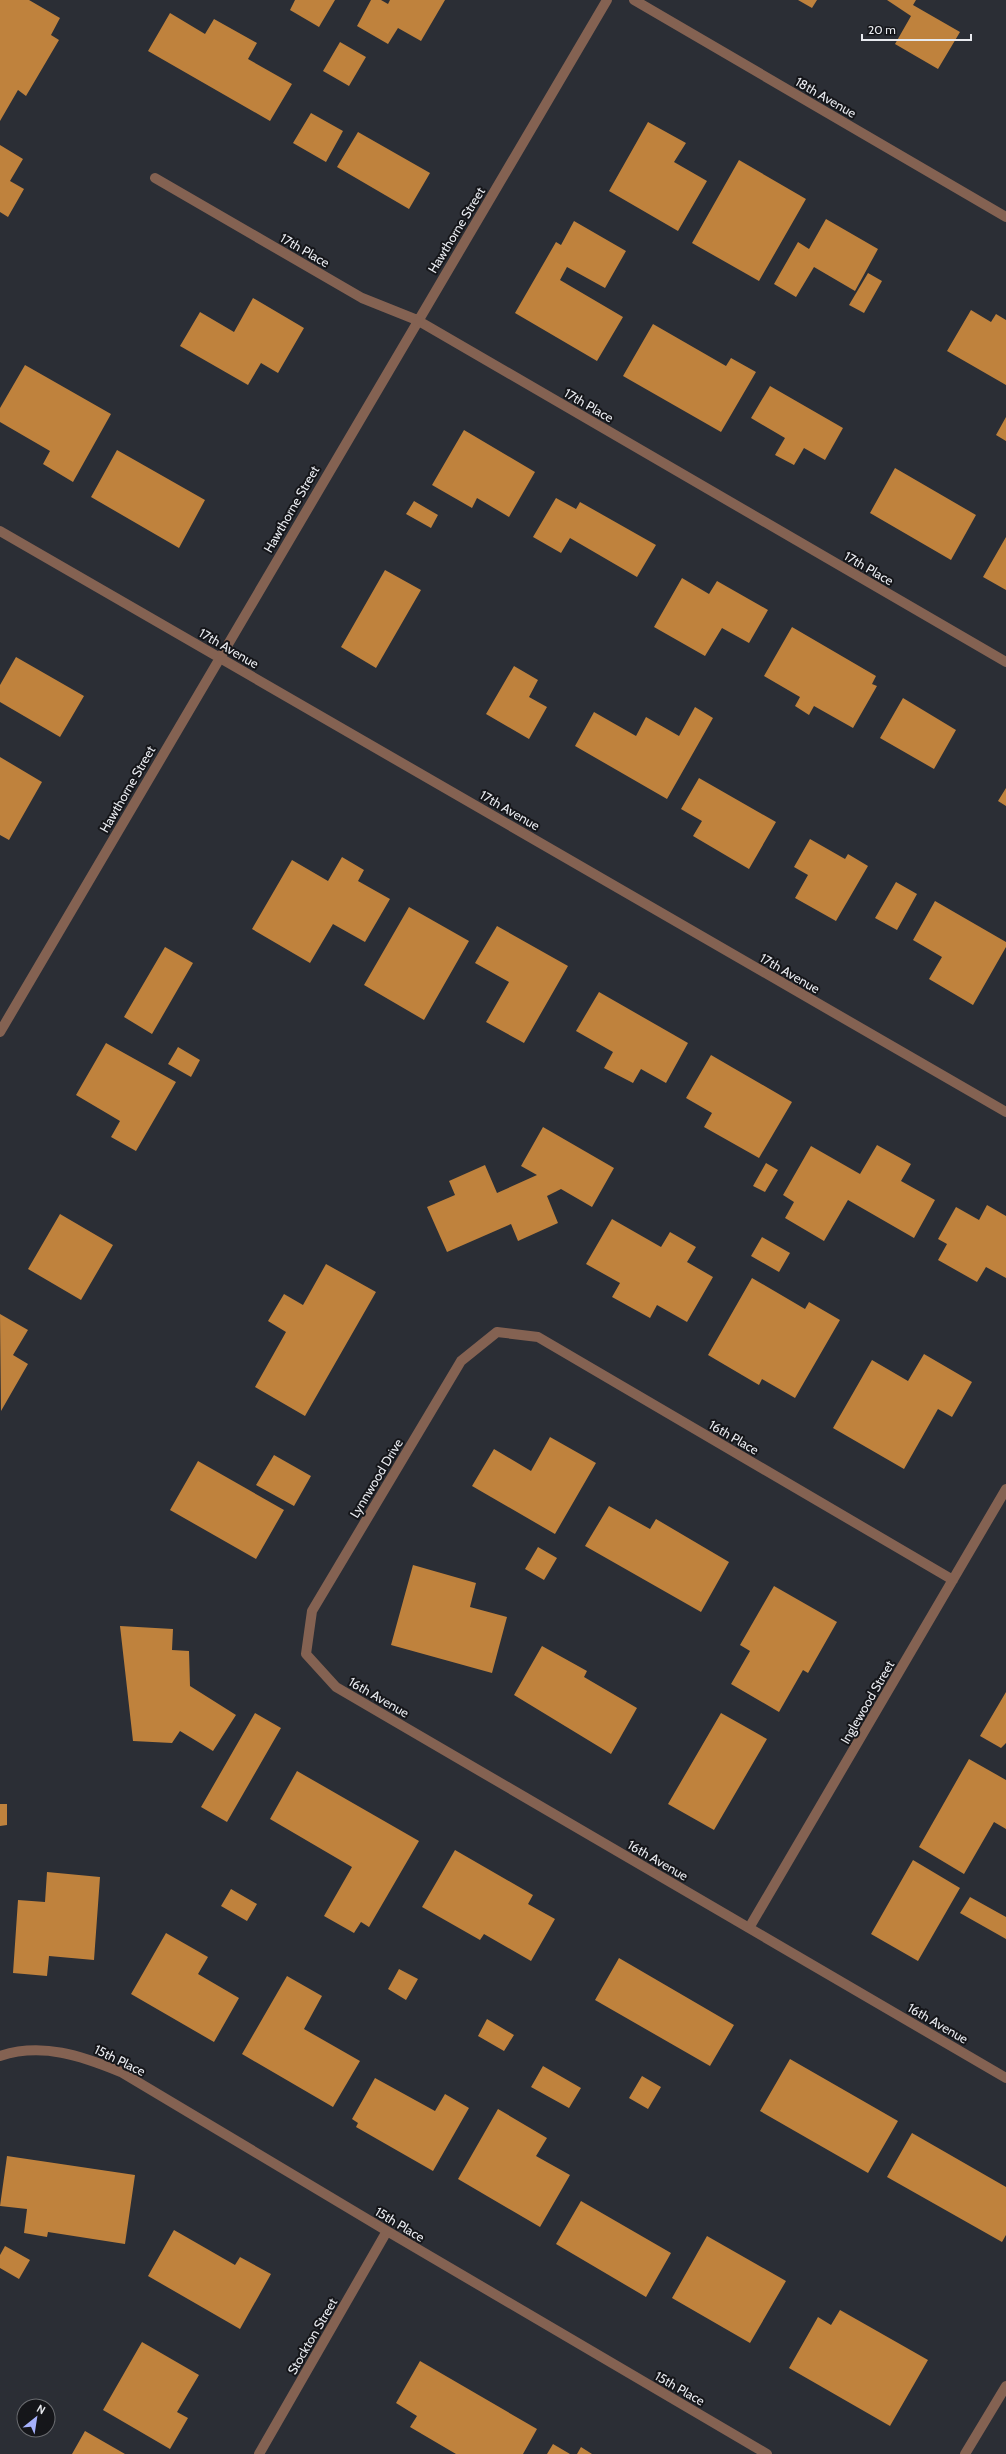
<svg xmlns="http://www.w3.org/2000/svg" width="1006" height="2454" font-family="Cabin,sans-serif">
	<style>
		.building { fill: #bf823d }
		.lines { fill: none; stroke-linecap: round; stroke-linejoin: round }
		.minor { stroke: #846252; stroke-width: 10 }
		.labels { text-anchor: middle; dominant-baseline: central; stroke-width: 4; stroke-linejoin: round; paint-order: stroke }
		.street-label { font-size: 13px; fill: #e8eaef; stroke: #15161a }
	</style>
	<rect width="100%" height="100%" fill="#2b2e35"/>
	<path class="building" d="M0,0H29L60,18L51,35L59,40L26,96L18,90L0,121Z
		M295,0H335L319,27L290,10Z
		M371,0H381L388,4L390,0H445L421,41L398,28L388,44L357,26Z
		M798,0H817L812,8Z
		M887,0H916L913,5L960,32L938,69L895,44L911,16Z
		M170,13L205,34L214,19L257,43L248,59L292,84L270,121L148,51Z
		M340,42L366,57L349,86L323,71Z
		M311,113L343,131L326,162L293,143Z
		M648,122L686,143L674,162L707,181L678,231L609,191Z
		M358,132L430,173L409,209L337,167Z
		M0,145L23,159L10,181L24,189L8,217L0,212Z
		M739,160L806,199L759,281L692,243Z
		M826,219L878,249L855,291L814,267L796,297L774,284L798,242L809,249Z
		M574,221L626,251L605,288L567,267L560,280L623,317L597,361L515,313L556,242L561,245Z
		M868,273L882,281L864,313L849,305Z
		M253,298L304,328L278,373L261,363L248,385L180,346L200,312L234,332Z
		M971,310L991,322L996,314L1006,320V385L947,351Z
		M653,324L726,366L731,358L756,372L721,432L623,376Z
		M25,365L111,414L73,482L43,464L50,451L0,422V408Z
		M770,386L843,428L825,460L804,448L794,465L775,455L785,438L751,418Z
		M1006,417V441L996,435Z
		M464,430L535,472L509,517L477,498L472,508L432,485Z
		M117,450L205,500L179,548L91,497Z
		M895,468L976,515L951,560L870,513Z
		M556,498L576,509L580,502L656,545L637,577L570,538L561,553L533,537Z
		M414,501L438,515L431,528L406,514Z
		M1006,537V590L983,577Z
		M385,570L421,590L376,668L341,647Z
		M682,578L709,594L717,581L768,610L749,643L722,628L705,656L654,627Z
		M792,627L876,676L872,684L877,686L853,728L814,706L809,715L795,706L800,697L764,676Z
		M16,657L84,696L60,737L0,702V685Z
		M514,666L538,680L529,697L547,707L529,739L486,714Z
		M903,698L956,730L934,769L880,738Z
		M695,707L713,718L667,799L575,746L594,712L636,736L646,717L679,736Z
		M0,757L42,782L9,840L0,835Z
		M699,778L776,822L749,869L693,836L702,821L681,809Z
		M1006,788V806L998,801Z
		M810,839L845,859L848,854L868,866L836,921L795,898L808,875L794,867Z
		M342,857L364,870L358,881L390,899L365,942L333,924L310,963L252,929L292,860L328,881Z
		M896,882L917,894L897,930L875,918Z
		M935,901L1006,942V947L973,1005L929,979L942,957L913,940Z
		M409,907L469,941L424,1020L364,985Z
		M497,926L568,966L524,1043L486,1022L509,982L475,963Z
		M165,947L193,963L152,1034L124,1017Z
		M599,992L688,1043L666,1083L641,1069L633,1083L604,1068L613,1052L576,1031Z
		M106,1043L176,1082L136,1151L111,1137L120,1121L76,1095Z
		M178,1047L200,1060L191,1077L168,1064Z
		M711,1055L792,1102L759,1158L704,1127L712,1113L686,1098Z
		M543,1127L614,1168L592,1207L561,1189L547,1196L558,1223L518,1241L511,1224L447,1252L427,1207L455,1195L449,1181L485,1165L497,1193L537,1175L521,1166Z
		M877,1145L911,1164L901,1181L935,1200L914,1238L848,1200L824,1241L785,1218L794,1202L783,1195L811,1146L860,1174Z
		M766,1163L778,1170L765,1192L753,1186Z
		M987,1205L1006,1216V1278L986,1267L977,1282L938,1260L947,1244L938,1239L956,1207L979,1220Z
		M60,1214L113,1245L81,1300L28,1269Z
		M612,1219L661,1247L670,1232L696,1247L687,1262L713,1277L687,1322L657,1305L650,1318L612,1297L620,1283L586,1264Z
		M762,1237L790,1253L779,1272L751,1256Z
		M326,1264L376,1292L305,1416L255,1387L286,1332L268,1321L284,1294L303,1305Z
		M752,1278L805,1309L809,1302L840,1320L795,1398L762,1379L759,1385L708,1355Z
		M0,1314L28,1330L13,1355L28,1364L1,1411Z
		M924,1354L972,1382L952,1417L938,1409L904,1469L833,1428L872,1360L908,1381Z
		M550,1437L596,1463L555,1534L472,1486L494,1449L531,1471Z
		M274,1455L311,1476L294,1506L256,1485Z
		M198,1461L284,1510L256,1559L170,1510Z
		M609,1506L650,1529L656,1519L729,1562L701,1612L585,1546Z
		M538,1547L557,1558L544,1580L525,1569Z
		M413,1565L476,1583L470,1607L507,1617L492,1673L391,1645Z
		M774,1586L837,1622L808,1673L803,1670L779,1712L731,1684L750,1651L740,1645Z
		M120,1626L173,1629L172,1650L189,1651L190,1686L236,1715L213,1751L180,1731L172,1743L133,1741Z
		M542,1646L587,1671L584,1677L637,1708L611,1754L514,1695Z
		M1006,1692V1743L1001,1748L980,1736Z
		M255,1713L281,1728L227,1822L201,1807Z
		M721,1713L767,1739L714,1830L668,1804Z
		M969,1759L1006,1780V1829L994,1822L964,1874L919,1847Z
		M297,1771L419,1841L369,1927L361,1922L354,1933L324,1916L352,1867L270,1819Z
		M0,1804H7V1825L0,1826Z
		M455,1850L533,1895L528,1904L555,1919L531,1961L484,1934L480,1940L422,1907Z
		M913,1860L960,1888L918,1961L871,1934Z
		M47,1872L100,1877L94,1960L49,1956L47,1976L13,1973L18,1900L45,1902Z
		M231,1889L257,1904L247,1921L221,1906Z
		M970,1897L1006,1917V1939L960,1913Z
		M166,1933L208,1957L198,1974L239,1998L214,2042L131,1994Z
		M619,1958L734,2025L710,2066L595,2000Z
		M399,1969L418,1979L406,2000L388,1989Z
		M287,1976L322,1996L304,2029L360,2061L333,2107L242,2054Z
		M487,2019L514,2035L504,2051L478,2036Z
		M790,2059L898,2121L868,2173L760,2111Z
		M543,2066L581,2088L569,2108L531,2087Z
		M642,2076L661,2087L648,2109L629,2098Z
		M375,2078L435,2111L445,2094L469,2108L433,2171L356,2127L358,2123L352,2119Z
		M498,2109L547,2138L536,2156L570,2175L540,2227L458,2179Z
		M912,2133L1006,2187V2235L1002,2242L887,2177Z
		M7,2156L135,2175L125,2244L48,2232L47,2237L24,2233L27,2209L0,2206Z
		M581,2201L671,2253L646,2297L556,2244Z
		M174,2230L235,2265L240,2257L271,2274L240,2329L148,2276Z
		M707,2236L786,2281L750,2343L672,2298Z
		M5,2246L30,2260L19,2279L0,2268V2255Z
		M840,2310L928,2360L890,2426L789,2368L818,2317L831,2325Z
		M142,2342L199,2375L177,2412L188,2418L170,2449L103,2410Z
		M420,2361L537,2429L523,2454H456L410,2427L417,2416L396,2403Z
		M85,2431L125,2454H72Z
		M553,2444L570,2454H547Z
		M581,2447L592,2454H577Z"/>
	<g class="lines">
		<path class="minor" d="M634,0L1006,217
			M155,178L362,298L417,320L1006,662
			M0,531L1006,1112
			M0,1032L607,0
			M953,1580L538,1337L497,1332L461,1361L312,1611L306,1654L336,1687L1006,2078
			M749,1928L1006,1489
			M0,2056C42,2042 82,2056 121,2072L387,2231L767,2454
			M259,2454L387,2231
			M965,2454L1006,2386"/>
	</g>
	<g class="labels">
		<g class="street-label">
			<text transform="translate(826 97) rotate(30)">18th Avenue</text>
			<text transform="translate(456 230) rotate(-59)">Hawthorne Street</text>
			<text transform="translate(305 250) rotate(30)">17th Place</text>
			<text transform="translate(589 405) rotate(30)">17th Place</text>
			<text transform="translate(291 509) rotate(-60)">Hawthorne Street</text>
			<text transform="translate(869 568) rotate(30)">17th Place</text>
			<text transform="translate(229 648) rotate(30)">17th Avenue</text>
			<text transform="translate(127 789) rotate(-60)">Hawthorne Street</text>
			<text transform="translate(510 810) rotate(30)">17th Avenue</text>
			<text transform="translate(790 973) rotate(30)">17th Avenue</text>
			<text transform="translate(734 1437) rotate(30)">16th Place</text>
			<text transform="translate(376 1478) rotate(-59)">Lynnwood Drive</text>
			<text transform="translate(379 1697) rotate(30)">16th Avenue</text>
			<text transform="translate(867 1702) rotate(-60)">Inglewood Street</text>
			<text transform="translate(658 1860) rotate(30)">16th Avenue</text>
			<text transform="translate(938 2023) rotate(30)">16th Avenue</text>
			<text transform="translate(120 2060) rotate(26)">15th Place</text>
			<text transform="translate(400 2224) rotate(31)">15th Place</text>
			<text transform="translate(312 2336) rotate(-60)">Stockton Street</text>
			<text transform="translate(680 2388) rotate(30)">15th Place</text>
		</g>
	</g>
	<g transform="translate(36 2418) rotate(30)"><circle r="19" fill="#15161a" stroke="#696b6f"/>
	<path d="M0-3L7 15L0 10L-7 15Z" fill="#a6b1fc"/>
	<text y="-6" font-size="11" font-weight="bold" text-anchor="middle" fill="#e8eaef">N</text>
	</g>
	<path d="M862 34v6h109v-6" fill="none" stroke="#e8eaef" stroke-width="2"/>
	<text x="868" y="34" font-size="12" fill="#e8eaef" stroke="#15161a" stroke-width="3" paint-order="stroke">20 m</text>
</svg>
